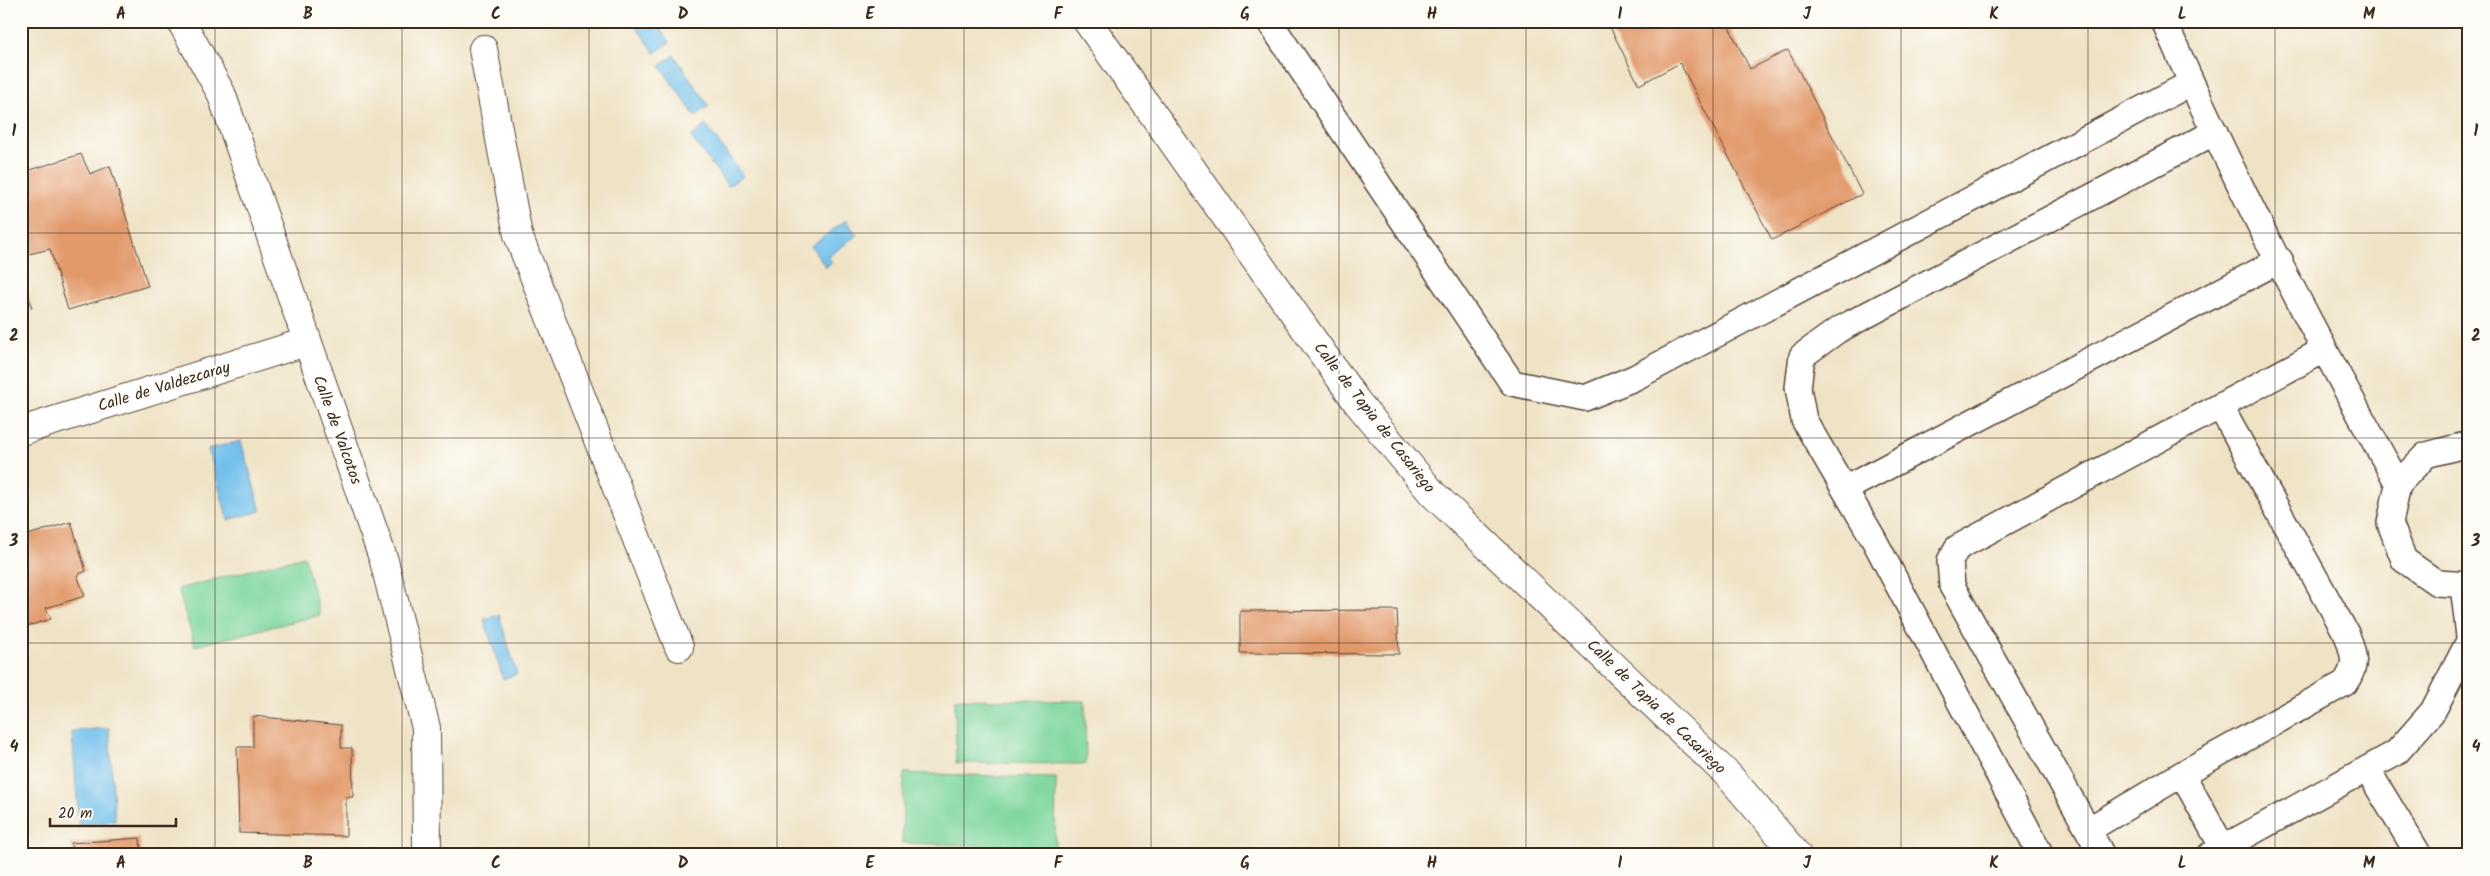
<svg xmlns="http://www.w3.org/2000/svg" width="2490" height="876" font-family="Kalam,sans-serif">
	<style>
		.green { fill: #7bd59c; stroke: #5b805d }
		.water { fill: #72c0ec; stroke: #567585 }
		.building { fill: #e2996a }
		.lines { fill: none; stroke-linecap: round; stroke-linejoin: round }
		.lane-casing { stroke: #564637; stroke-width: 28 }
		.street-casing { stroke: #564637; stroke-width: 30 }
		.lane { stroke: #fff; stroke-width: 25 }
		.street { stroke: #fff; stroke-width: 28 }
		.grid { fill: none; stroke: #3b2a1e; stroke-width: 1; stroke-opacity: 0.55 }
		.labels { text-anchor: middle; dominant-baseline: central; stroke-width: 4.5; stroke-linejoin: round; paint-order: stroke }
		.street-label { font-size: 16px; fill: #3b2a1e; stroke: #fdfcf7 }
		.neatline { fill: none; stroke: #3b2a1e; stroke-width: 2 }
		.grid-label { font-size: 16px; text-anchor: middle; font-weight: bold; fill: #3b2a1e }
	</style>
	<rect width="100%" height="100%" fill="#fdfcf7"/>
	<filter id="ink" filterUnits="userSpaceOnUse"><feTurbulence type="fractalNoise" baseFrequency=".02" numOctaves="2"/><feDisplacementMap in="SourceGraphic" scale="10" xChannelSelector="R" yChannelSelector="G"/><feConvolveMatrix kernelMatrix="1 2 1 2 8 2 1 2 1" color-interpolation-filters="sRGB"/></filter>
	<filter id="wash" filterUnits="userSpaceOnUse"><feTurbulence type="fractalNoise" baseFrequency=".0096" numOctaves="4" result="noise"/><feDisplacementMap in="SourceGraphic" scale="20" xChannelSelector="R" yChannelSelector="G"/><feGaussianBlur stdDeviation="1.12" result="paint"/><feColorMatrix in="noise" values="0 0 0 0 0 0 0 0 0 0 0 0 0 0 0 0 0 1.4 0 .05"/><feComposite in="paint" operator="in"/></filter>
	<g filter="url(#wash)">
		<rect width="100%" height="100%" fill="#efe3c6"/>
		<path class="green" d="M304,556L320,615L195,646L178,589Z
			M955,699L1085,701L1086,764L956,763Z
			M904,773L1056,778L1055,848L902,843Z"/>
		<path class="water" d="M632,21H655L670,42L655,53Z
			M674,55L709,106L695,116L660,66Z
			M706,125L743,176L728,186L691,137Z
			M846,220L857,235L828,257L832,262L826,267L811,246Z
			M241,441L261,511L228,520L208,449Z
			M499,615L517,674L503,679L484,619Z
			M109,728L115,821L79,825L72,731Z"/>
		<g id="blocks">
			<path class="building" d="M1607,21H1726L1750,69L1788,50L1862,194L1772,240L1680,63L1639,85Z
				M81,154L90,174L110,166L148,286L68,310L50,249L21,256V173Z
				M21,274L32,308L21,311Z
				M71,522L86,571L77,575L85,596L46,608L51,619L21,628V537Z
				M1397,610L1399,654L1240,653V611Z
				M253,716L341,725V748H352L353,797H346V836L239,833L237,747H253Z
				M140,838L141,855H72L71,843Z"/>
		</g>
	</g>
	<g filter="url(#ink)">
		<use href="#blocks" fill-opacity="0" stroke="#564637" stroke-width="1"/>
		<g class="lines">
			<g class="lane-casing">
				<path id="lane" d="M1269,21L1512,383L1585,398L1634,378L2191,83
					M2164,21C2233,180 2314,333 2398,484
					M2469,447L2465,445L2426,455L2398,484L2390,523L2404,560L2437,583L2469,585
					M1845,489L2280,260
					M2463,585L2469,636
					M2367,769L2419,855
					M2182,774L2223,848
					M2088,830L2182,774L2345,683C2358,664 2354,655 2347,635L2220,406
					M2041,855L1873,538L1804,420L1798,388L1802,356L1838,330L2215,132
					M2102,855L1952,586L1950,561L1957,548L2324,350
					M2210,855L2396,753L2433,711L2469,641"/>
			</g>
			<g class="street-casing">
				<path id="street" d="M181,21L221,93L384,561L426,728L427,855
					M1087,21L1357,402L1432,493L1729,776L1797,855
					M483,49L518,235L679,647
					M21,431L306,342"/>
			</g>
			<use href="#lane" class="lane"/>
			<use href="#street" class="street"/>
		</g>
	</g>
	<path class="grid" d="M215,21V855M402,21V855M589,21V855M777,21V855M964,21V855M1151,21V855M1339,21V855M1526,21V855M1713,21V855M1901,21V855M2088,21V855M2275,21V855M21,233H2469M21,438H2469M21,643H2469"/>
	<g class="labels">
		<g class="street-label">
			<text transform="translate(164 387) rotate(-17)">Calle de Valdezcaray</text>
			<text transform="translate(1374 418) rotate(52)">Calle de Tapia de Casariego</text>
			<text transform="translate(337 430) rotate(70)">Calle de Valcotos</text>
			<text transform="translate(1656 707) rotate(44)">Calle de Tapia de Casariego</text>
		</g>
	</g>
	<rect width="2490" height="876" fill="none" stroke="#fdfcf7" stroke-width="55"/>
	<path d="M50 818v8h126v-8" fill="none" stroke="#3b2a1e" stroke-width="2.5"/>
	<text x="58" y="818" font-size="15" fill="#3b2a1e" stroke="#fdfcf7" stroke-width="4" paint-order="stroke">20 m</text>
	<rect x="28" y="28" width="2434" height="820" class="neatline"/>
	<g class="grid-label">
		<text x="121" y="19">A</text>
		<text x="308" y="19">B</text>
		<text x="496" y="19">C</text>
		<text x="683" y="19">D</text>
		<text x="870" y="19">E</text>
		<text x="1058" y="19">F</text>
		<text x="1245" y="19">G</text>
		<text x="1432" y="19">H</text>
		<text x="1620" y="19">I</text>
		<text x="1807" y="19">J</text>
		<text x="1994" y="19">K</text>
		<text x="2182" y="19">L</text>
		<text x="2369" y="19">M</text>
		<text x="14" y="136">1</text>
		<text x="2476" y="136">1</text>
		<text x="14" y="341">2</text>
		<text x="2476" y="341">2</text>
		<text x="14" y="546">3</text>
		<text x="2476" y="546">3</text>
		<text x="14" y="752">4</text>
		<text x="2476" y="752">4</text>
		<text x="121" y="868">A</text>
		<text x="308" y="868">B</text>
		<text x="496" y="868">C</text>
		<text x="683" y="868">D</text>
		<text x="870" y="868">E</text>
		<text x="1058" y="868">F</text>
		<text x="1245" y="868">G</text>
		<text x="1432" y="868">H</text>
		<text x="1620" y="868">I</text>
		<text x="1807" y="868">J</text>
		<text x="1994" y="868">K</text>
		<text x="2182" y="868">L</text>
		<text x="2369" y="868">M</text>
	</g>
</svg>
